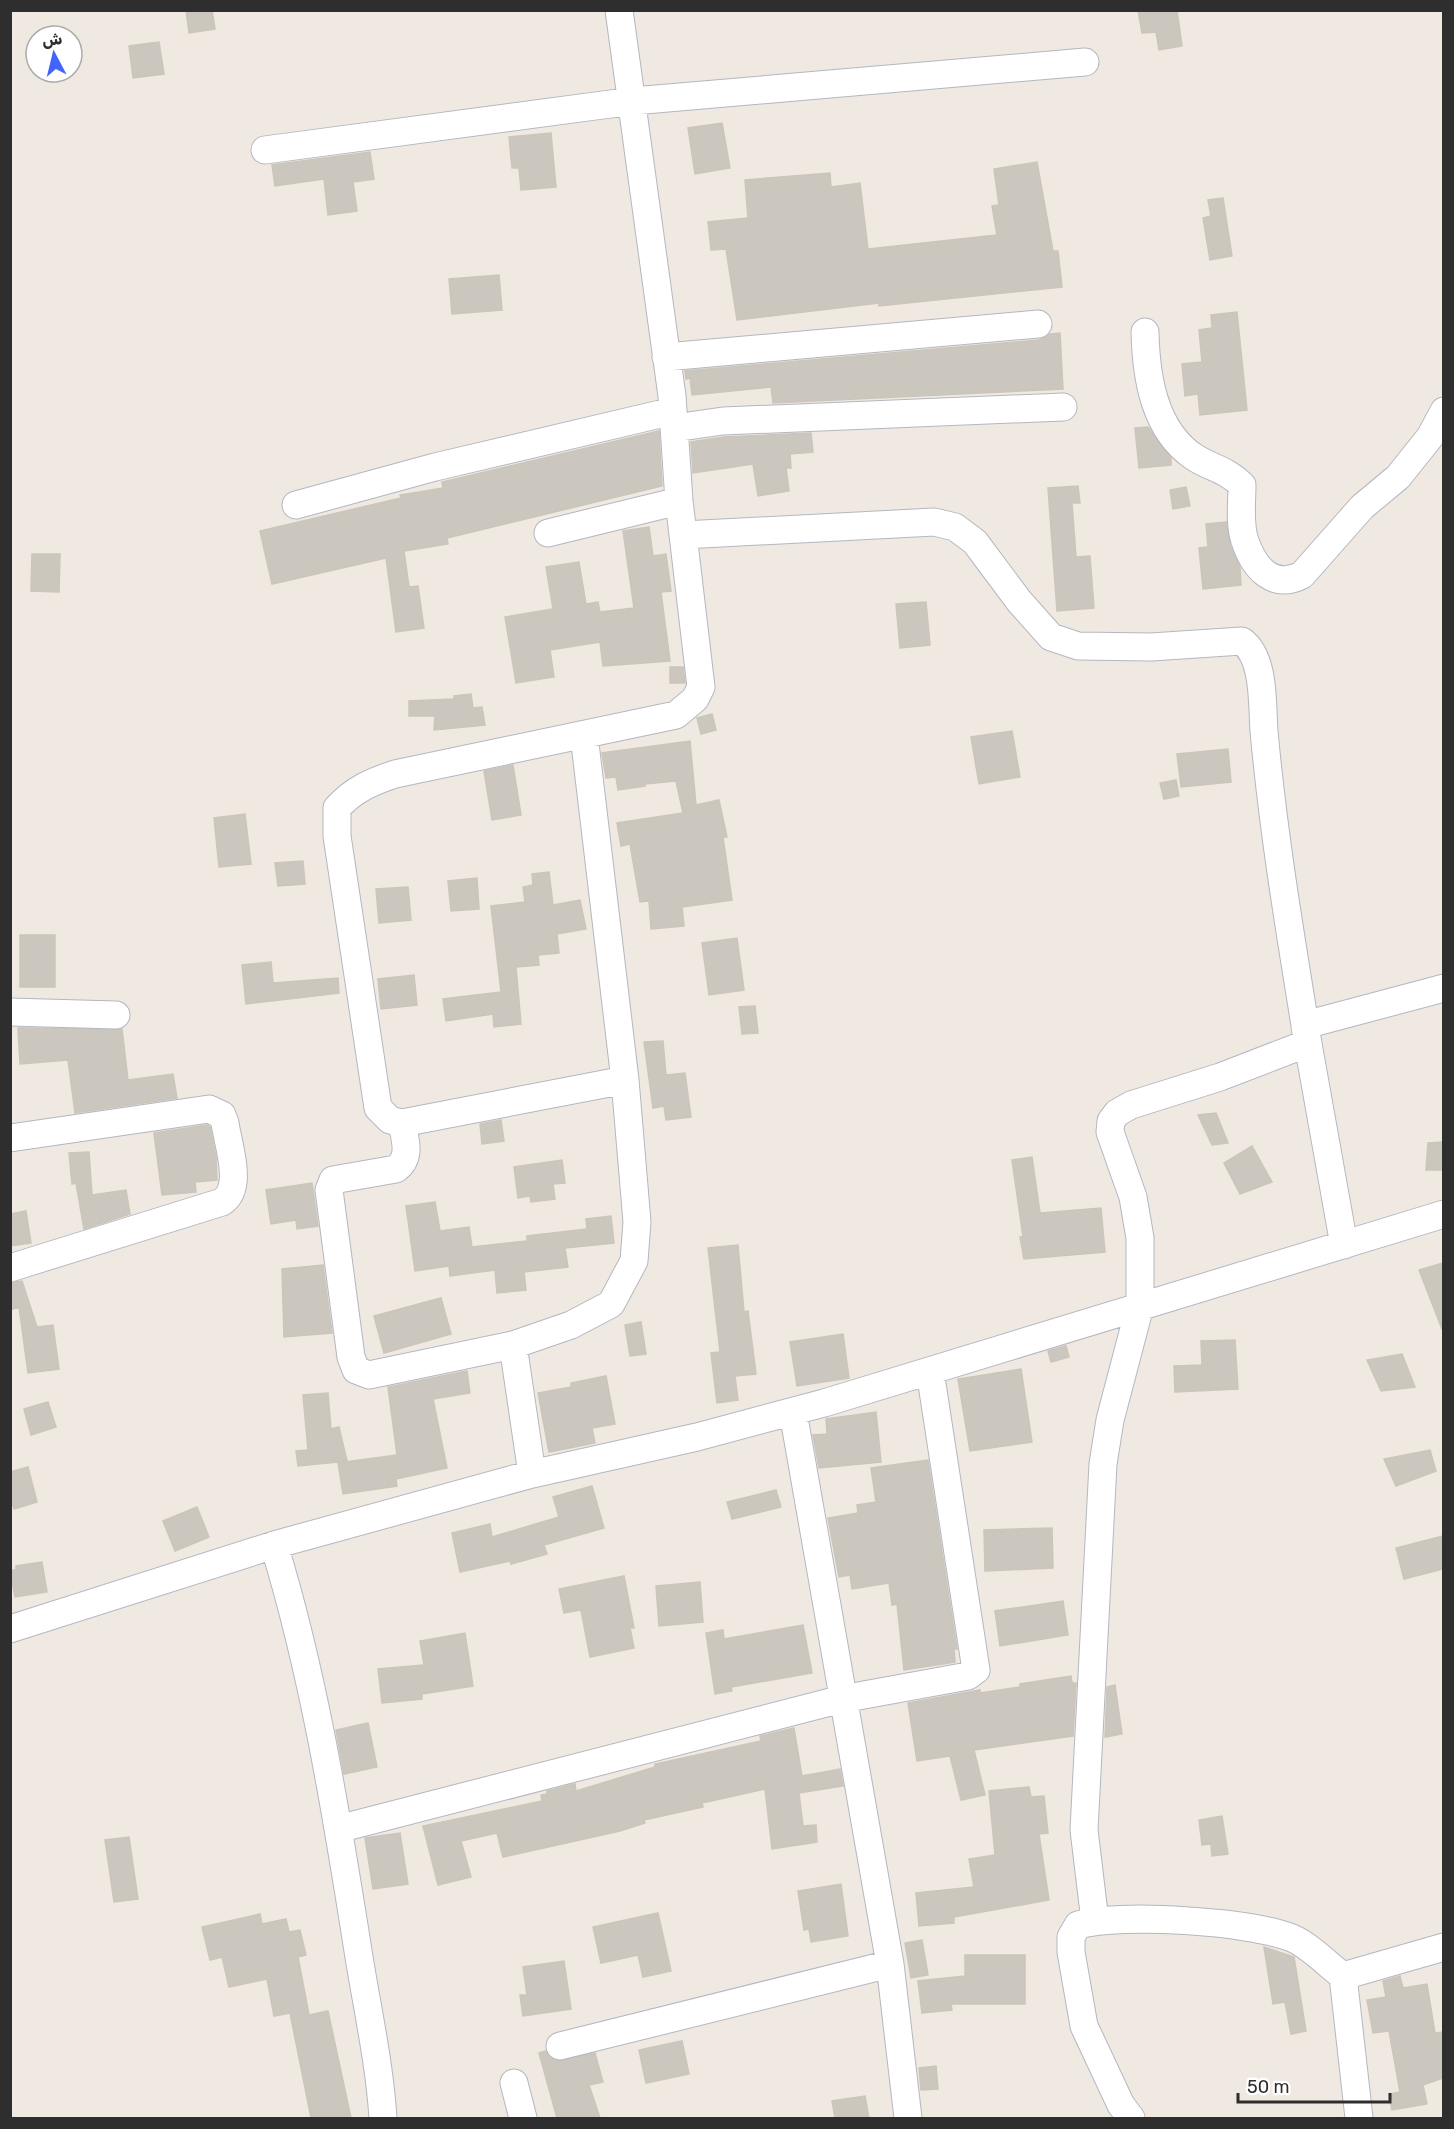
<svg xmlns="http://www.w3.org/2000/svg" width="1454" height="2129" font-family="Rubik,'Noto Sans Arabic',sans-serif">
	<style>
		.building { fill: #cbc7bf; stroke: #cbc5ba; stroke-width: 1.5 }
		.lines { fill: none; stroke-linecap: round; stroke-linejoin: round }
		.minor-casing { stroke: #b4b7c1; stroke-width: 29 }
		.minor { stroke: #fff; stroke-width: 27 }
	</style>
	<rect width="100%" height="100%" fill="#efe9e1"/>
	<path class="building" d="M186,10H212L215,29L189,33Z
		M1138,10H1177L1182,46L1159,50L1156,32L1142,33Z
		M159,42L164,74L133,78L129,46Z
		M722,123L730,168L695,174L688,128Z
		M551,133L556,187L521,190L519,168H512L509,137Z
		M370,152L374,179L353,182L357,211L328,215L324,179L275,186L272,165Z
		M1037,162L1053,251H1058L1062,287L879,306V303L737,320L726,249L711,250L708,222L748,218L745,180L830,173L831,187L860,183L868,249L997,235L992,206L999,205L994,169Z
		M1223,198L1232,256L1210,260L1203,218L1211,216L1208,200Z
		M499,275L502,310L452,314L449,279Z
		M1237,312L1247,410L1200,415L1198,394L1185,396L1182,364L1202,362L1199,330L1212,328L1211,315Z
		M1060,333L1063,389L773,403L771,387L692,395L690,378L686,379L685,371L1039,340L1050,334Z
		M1148,427L1171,458V465L1139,468L1135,428Z
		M659,431L662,486L447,538L448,544L404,551L409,587L418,586L424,628L396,632L386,558L272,584L260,531L401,498L400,495L443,488L442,482Z
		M811,433L813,452L790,454L791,468H786L789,491L758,496L753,464L693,473L691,442L724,437Z
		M1078,486L1080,503H1072L1076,557L1090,556L1094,608L1057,611L1048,488Z
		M1186,487L1190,506L1173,509L1170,490Z
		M1226,522L1230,545L1240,567L1241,585L1203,589L1199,548L1208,547L1206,524Z
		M649,527L653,556L666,554L671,591L661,592L670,661L603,666L600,642L550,650L554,677L516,683L505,617L553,609L546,567L579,562L586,604L598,602L600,612L634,608L623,531Z
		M32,554H60L59,592L31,591Z
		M926,602L930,645L900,648L896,604Z
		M670,667H683L685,683H670Z
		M471,694L473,708L482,707L485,725L434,730L435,716H409V701L454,699V696Z
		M712,714L716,730L701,734L697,718Z
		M1012,731L1020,777L979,784L971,737Z
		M690,741L696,805L719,800L727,837H723L732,900L682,907L684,926L651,929L649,901L640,902L630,844L621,846L617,823L683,813L676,781L645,784V786L618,790L616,777L606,778L602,753Z
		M1228,749L1231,782L1181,787L1177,754Z
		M513,765L521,815L492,820L484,771Z
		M1176,780L1179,796L1164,799L1160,783Z
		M245,814L251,864L219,867L214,818Z
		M303,861L305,884L278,886L275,863Z
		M549,872L553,905L580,900L586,929L557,934L559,953L538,955L539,965L516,967L521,1024L494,1027L493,1014L446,1021L443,999L501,992L491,906L525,902L523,887L533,885L532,874Z
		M477,878L479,909L451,911L448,881Z
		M408,887L411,920L379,923L376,889Z
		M20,935H55V987H20Z
		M737,938L744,990L709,995L702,943Z
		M271,962L273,983L338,978L339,993L246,1004L242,965Z
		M414,975L417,1005L381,1009L378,979Z
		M755,1006L758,1033L742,1034L739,1007Z
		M18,1028L122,1029L128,1080L173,1074L177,1098L75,1113L68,1060L20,1064Z
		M663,1041L666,1075L685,1073L691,1117L666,1120L664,1106L653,1108L644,1042Z
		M1216,1113L1228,1143L1212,1145L1198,1115Z
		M501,1120L504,1141L482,1144L480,1124Z
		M207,1125L210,1127L216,1157L217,1180L195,1182L196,1192L162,1195L154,1133Z
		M1443,1142V1170H1426L1428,1143Z
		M1252,1146L1272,1182L1240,1194L1224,1163Z
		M89,1152L92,1195L126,1190L130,1214L84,1229L76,1183L72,1184L69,1153Z
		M1032,1157L1040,1213L1101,1208L1105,1252L1024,1259L1020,1237H1023L1012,1160Z
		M562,1160L565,1183L553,1184L555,1199L531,1202L530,1196L518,1198L514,1167Z
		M312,1183L318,1226L297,1229L296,1220L271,1224L266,1190Z
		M435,1202L440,1231L469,1227L472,1247L527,1241V1236L587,1229L586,1219L611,1216L614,1243L565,1248L568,1267L524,1272L526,1290L497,1293L495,1270L450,1276L449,1266L415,1271L406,1206Z
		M26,1211L31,1243L10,1246V1214Z
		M738,1245L744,1312L748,1311L756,1374L735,1376L738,1400L717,1403L711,1353L720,1352L708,1248Z
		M1443,1263V1329H1442L1419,1270Z
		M323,1265L332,1333L284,1337L282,1269Z
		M22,1281L37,1327L53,1325L59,1369L28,1373L19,1307L10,1310V1283Z
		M441,1298L451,1334L384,1353L374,1316Z
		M641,1322L646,1354L630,1356L625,1325Z
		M843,1334L849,1378L797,1386L790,1342Z
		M1235,1340L1238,1389L1175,1392L1174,1366L1202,1365L1201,1341Z
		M1066,1346L1069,1357L1051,1362L1048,1351Z
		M1402,1354L1415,1387L1381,1391L1367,1360Z
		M1021,1369L1032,1442L970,1451L958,1379Z
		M467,1371L470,1393L433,1399L447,1468L396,1479L397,1486L343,1494L338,1463L397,1455L388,1387Z
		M606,1376L615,1424L592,1428L595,1443L549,1452L538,1393L571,1387V1383Z
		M328,1393L331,1429L339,1427L347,1461L298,1466L296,1451L308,1450L303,1395Z
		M48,1402L56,1427L31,1435L24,1409Z
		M876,1412L881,1462L819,1468L813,1435L827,1434L826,1419Z
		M1430,1450L1436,1471L1396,1486L1384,1459Z
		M928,1460L957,1649H954L955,1662L904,1670L897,1604L892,1605L889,1583L852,1589L850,1575L839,1577L828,1518L858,1513L857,1505L876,1502L871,1468Z
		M28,1467L37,1502L14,1509L10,1498V1472Z
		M592,1486L604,1528L544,1545L547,1554L511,1564L510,1561L460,1572L452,1533L490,1524L492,1537L559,1517L553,1497Z
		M776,1490L781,1507L732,1519L727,1502Z
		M197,1507L209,1537L175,1551L163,1521Z
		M1052,1528L1053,1568L985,1571L984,1530Z
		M1443,1536V1569L1404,1579L1396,1548Z
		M42,1562L47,1592L15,1597L10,1570H16V1566Z
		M624,1576L634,1628H630L634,1648L590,1657L581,1610L564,1613L559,1589Z
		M700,1582L703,1622L659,1626L656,1586Z
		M1063,1601L1068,1635L1000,1646L995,1611Z
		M803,1625L812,1673L731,1687L732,1691L715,1694L706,1633L723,1630L724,1639Z
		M465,1633L473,1686L422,1694V1699L382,1703L378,1669L424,1665L420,1641Z
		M1071,1676L1072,1683H1076L1073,1736L974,1750L985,1795L961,1800L950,1756L917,1761L908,1703L980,1690V1693L1020,1687V1684Z
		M1115,1685L1122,1734L1105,1737L1107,1687Z
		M368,1723L377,1767L344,1774L336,1730Z
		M794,1728L802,1776L840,1769L843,1786L799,1793L803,1826L816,1825L817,1842L772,1849L765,1789L702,1803L703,1807L644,1820L645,1823L620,1831L503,1857L497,1833L461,1841L471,1877L438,1885L423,1826L542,1801L541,1795L547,1794V1791L575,1784L576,1791L655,1767V1764L761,1741L760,1736Z
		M1029,1787L1031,1797L1044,1796L1048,1833L1039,1834L1049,1900L954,1917V1923L919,1926L916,1893L974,1887L969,1859L995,1855L989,1791Z
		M1222,1816L1228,1854L1212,1856L1211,1844L1202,1845L1199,1820Z
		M400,1833L408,1884L373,1889L365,1838Z
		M129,1837L138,1899L114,1902L105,1840Z
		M841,1884L848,1936L811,1942L809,1929L804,1930L798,1891Z
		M658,1913L671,1971L643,1977L638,1955L601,1963L593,1927Z
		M260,1914L262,1924L286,1919L289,1932L300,1930L306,1955L298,1957L309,2015L328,2011L351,2118H311L290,2013L274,2016L267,1979L229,1987L222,1957L210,1960L202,1927Z
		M922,1940L928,1975L911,1978L905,1943Z
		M1264,1947L1294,1957L1306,2031L1291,2034L1285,2002L1273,2004Z
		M965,1955H1025V2004H951L952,2010L922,2013L918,1981L965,1976Z
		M564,1961L571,2009L523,2016L520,1995H527L523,1967Z
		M1400,1976L1403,1988L1427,1984L1435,2033L1443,2032V2078L1423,2085L1427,2104L1392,2110L1389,2094L1400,2092L1389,2031L1373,2033L1367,2000L1386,1997L1383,1981Z
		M682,2041L689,2074L646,2083L639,2050Z
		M545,2051L556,2061L595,2053L603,2082L589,2085L600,2118H557L539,2053Z
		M936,2066L938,2089L921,2090L919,2068Z
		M865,2096L869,2118H835L832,2101Z"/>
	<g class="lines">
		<g class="minor-casing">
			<path id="minor" d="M265,150L633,101L1085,62
				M1145,332C1146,377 1154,430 1194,457C1213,469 1224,468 1242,485C1242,503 1239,524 1245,541C1254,568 1273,590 1302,575L1362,507L1398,477L1430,437L1444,411
				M666,357L1038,324
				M674,428L723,421L1063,407
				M296,505L435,467L673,411
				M548,533L679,501
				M683,535L934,522L955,527L975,542L1019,601L1051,637L1078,646L1151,647L1242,641C1265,658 1262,704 1264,731C1273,830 1289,927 1305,1025L1444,988
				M584,735L625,1080L402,1123L390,1120L378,1108L337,836V808C353,790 371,782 395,774L676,715L695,699L701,687L679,501L672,396L619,10
				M10,1012L116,1015
				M1305,1027L1344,1245
				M402,1123C405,1140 412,1157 396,1169L333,1180L329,1190L351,1357L356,1370L369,1375L513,1345L571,1325L611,1304L634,1261L637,1222L625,1080
				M10,1138L209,1109L222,1115L225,1123C228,1145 244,1188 222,1202L10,1268
				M513,1345L532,1474
				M793,1412L890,1964L908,2118
				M10,1629L274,1545
				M338,1829L842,1699L968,1676L976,1670L930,1371
				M1095,1921L1084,1830L1103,1464L1110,1420L1140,1306V1238L1133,1197L1110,1132L1111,1121L1117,1113L1131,1105L1220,1077L1308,1043
				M1343,1976L1444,1947
				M560,2046L890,1964
				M514,2083L523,2118
				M383,2118C379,2057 365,1999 356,1938C335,1806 313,1672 274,1545L532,1474L697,1437L824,1403L1444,1214
				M1131,2118L1121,2105L1084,2026L1071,1952V1937L1078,1925C1123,1913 1248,1921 1292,1938C1309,1945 1328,1965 1343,1976L1359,2118"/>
		</g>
		<use href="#minor" class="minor"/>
	</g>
	<rect width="1454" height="2129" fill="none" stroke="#2e2e2e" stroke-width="24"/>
	<g transform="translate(54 54) rotate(353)"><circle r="28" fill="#ffffff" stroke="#ababab" stroke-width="1.5"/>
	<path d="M0-4.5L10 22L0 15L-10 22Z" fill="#4264fb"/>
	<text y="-9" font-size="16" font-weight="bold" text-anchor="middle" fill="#2e2e2e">ش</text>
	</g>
	<path d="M1238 2093v9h152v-9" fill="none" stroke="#2e2e2e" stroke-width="3"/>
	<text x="1247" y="2093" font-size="18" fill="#2e2e2e" stroke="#ffffff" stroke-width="4.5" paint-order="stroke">50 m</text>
</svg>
